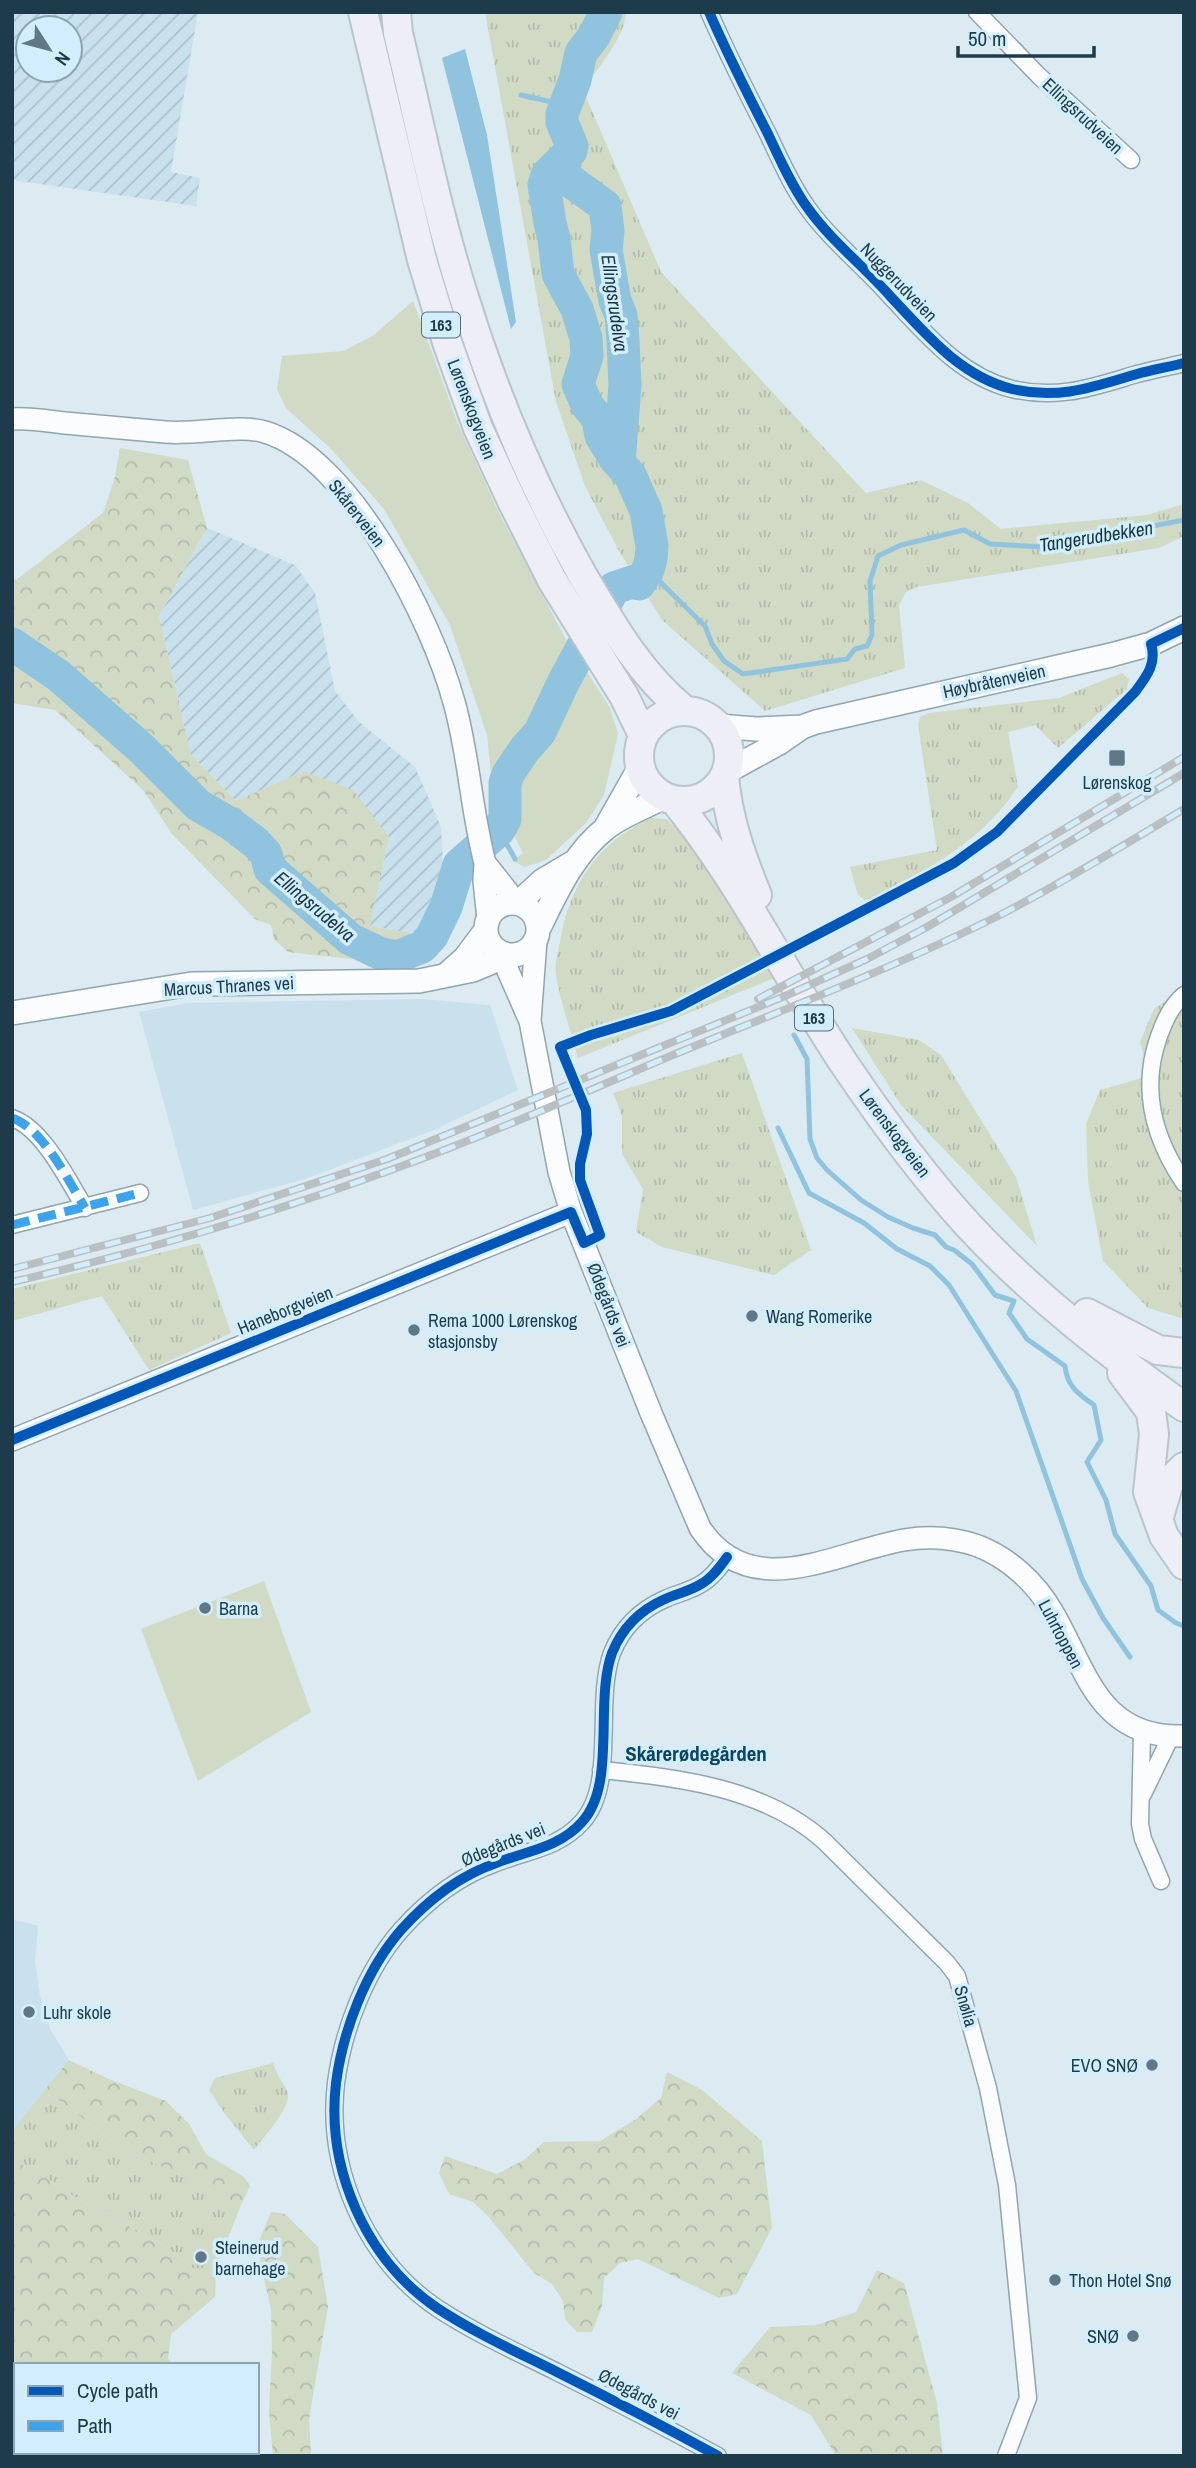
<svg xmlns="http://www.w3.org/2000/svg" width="1196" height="2468" font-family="'Archivo Narrow',sans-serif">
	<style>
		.built { fill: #c9e0ed }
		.industrial { fill: url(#industrial-furrows); fill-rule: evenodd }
		.grass { fill: url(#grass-tufts) }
		.forest { fill: url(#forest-crowns) }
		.park { fill: #d1dac5 }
		.water { fill: #90c3de }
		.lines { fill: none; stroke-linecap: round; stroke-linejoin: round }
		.stream { stroke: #90c3de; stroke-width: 5 }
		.river { stroke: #90c3de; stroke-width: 33 }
		.minor-casing { stroke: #91a5af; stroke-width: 19 }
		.tertiary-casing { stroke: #91a5af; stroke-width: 24 }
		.secondary-casing { stroke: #91a5af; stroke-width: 26 }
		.trunk-casing { stroke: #b9c5cc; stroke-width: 32 }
		.minor { stroke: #fafcfd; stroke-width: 16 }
		.tertiary { stroke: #fafcfd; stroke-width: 21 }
		.secondary { stroke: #fafcfd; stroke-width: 23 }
		.trunk { stroke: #edeef6; stroke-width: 28 }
		.rail-casing { stroke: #bac0c2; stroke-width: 8 }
		.rail { stroke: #d2edfc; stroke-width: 5; stroke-dasharray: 16; stroke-linecap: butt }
		.quiet { stroke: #3da4ec; stroke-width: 9; stroke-dasharray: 18 9; stroke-linecap: butt }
		.cycleway-casing { stroke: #d2edfc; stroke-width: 15 }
		.cycleway { stroke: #0057b8; stroke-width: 10 }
		.poi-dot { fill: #607885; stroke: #d2edfc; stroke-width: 2.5 }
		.labels { text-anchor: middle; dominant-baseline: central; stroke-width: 7; stroke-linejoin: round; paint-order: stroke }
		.shield { fill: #d2edfc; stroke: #547080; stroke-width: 2 }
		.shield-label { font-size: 16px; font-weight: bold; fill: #1e3b4b }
		.street-label { font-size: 18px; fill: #1e3b4b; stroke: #d2edfc }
		.poi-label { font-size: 18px; fill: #1e3b4b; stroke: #d2edfc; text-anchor: start }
		.water-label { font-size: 19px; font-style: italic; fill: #173645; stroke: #d2edfc }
		.quarter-label { font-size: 21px; font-weight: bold; fill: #0c455f; stroke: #d2edfc }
	</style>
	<defs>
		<pattern id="industrial-furrows" width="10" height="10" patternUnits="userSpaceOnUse" patternTransform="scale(1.75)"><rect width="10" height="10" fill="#c9e0ed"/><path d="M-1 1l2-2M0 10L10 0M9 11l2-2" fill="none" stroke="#acc1cd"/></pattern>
		<pattern id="grass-tufts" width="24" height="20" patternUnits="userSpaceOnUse" patternTransform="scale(1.75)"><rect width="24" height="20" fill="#d1dac5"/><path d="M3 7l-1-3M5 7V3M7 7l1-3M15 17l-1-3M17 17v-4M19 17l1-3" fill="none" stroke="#b3bcab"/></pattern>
		<pattern id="forest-crowns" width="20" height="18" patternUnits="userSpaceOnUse" patternTransform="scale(1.75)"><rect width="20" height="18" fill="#d1dac5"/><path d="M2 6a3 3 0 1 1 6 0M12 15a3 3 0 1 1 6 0" fill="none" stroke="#b3bcab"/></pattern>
	</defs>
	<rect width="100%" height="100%" fill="#dceaf2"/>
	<path class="built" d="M422,999L490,1005L518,1090L434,1130L305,1179L193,1210L139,1012L187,1003Z
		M12,1919L38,1926L35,1962L40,1996L50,2029L69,2060L12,2131Z"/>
	<path class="industrial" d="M12,12H198L171,172L200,178L196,206L12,180ZM28,28H70V70H28Z
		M207,528L295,565L315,593L335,691L359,722L415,767L441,827L443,864L421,929L410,933L370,926L389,837L304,771L236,801L191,755L159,616Z"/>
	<path class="grass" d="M485,12H626C626,36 596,70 583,90L661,272L866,493L921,480L968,503L1001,529L1147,515L1184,504V536L1159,548L917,587L906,592L899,605L905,668L765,711L662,620L619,551L585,486L556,402Z
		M1122,673L1129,679L1127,689L1058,748L1035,725L1008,732L1018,787C980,843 929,869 870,899L865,900L858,895L850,867L937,850L918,725L920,717L929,713L1059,698Z
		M651,818L666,819L699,847L777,977L578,1058C571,1031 560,1002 556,974C554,964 558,952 560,942C569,885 598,842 651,818Z
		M1184,989V1319L1148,1308L1103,1261L1088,1181L1086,1124L1100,1090L1149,1076L1140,1042L1154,1009Z
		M852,1028L919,1040L941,1055L1016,1177L1037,1246L901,1105Z
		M742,1053L811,1250L774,1275L662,1247L636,1232L643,1189L622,1154V1116L613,1093Z
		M200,1243L231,1333L149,1370L102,1296L12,1321V1289Z
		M273,2063C276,2074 286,2087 288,2093C291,2108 262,2139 254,2150L225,2114L209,2090L215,2078Z
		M43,2092L62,2102L117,2145L241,2205L216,2268H192C161,2238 119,2223 82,2201C59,2188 38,2169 12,2161V2131Z"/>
	<path class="forest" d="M120,448L188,460L207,528L159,616L191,755L236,801L304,771L353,790L389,837L370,926L410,933L406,965L288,952L274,939L271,925L255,919L172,834L143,790L55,710L12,703V578L16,580L103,513L115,477Z
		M69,2060L111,2080L166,2101L189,2124L206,2154L244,2177L250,2186L241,2205L117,2145L62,2102L43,2092Z
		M667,2072L702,2090L762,2141L772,2228L737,2294L719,2298L638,2259L620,2263L604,2278L602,2306L592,2332H577L565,2319L563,2301L552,2284L534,2273L488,2216L473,2202L449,2194L439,2173L445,2156L497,2174L524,2160L544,2142L600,2141L636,2119L661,2098Z
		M12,2161C38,2169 59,2188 82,2201C119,2223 161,2238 192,2268H216L215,2297L171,2334L168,2358L174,2365H16V2452H233L234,2456H12Z
		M271,2212L285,2214L318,2247L328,2307L309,2419L311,2456H273L269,2411L272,2352L271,2310L257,2246Z
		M877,2270L904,2283L937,2403L943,2456H836L811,2415L732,2373L770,2327L816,2325L856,2312Z"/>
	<path class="park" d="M413,301L458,424L499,513L564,636L610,708L618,734L604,795L586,823L546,860L525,867L513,861L523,853L493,794L487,735L450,625L384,509L332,450L286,408L277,389L282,356L344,351L374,335Z
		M264,1581L311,1712L198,1781L141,1629Z"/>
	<path class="water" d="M465,49L487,135L516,322L511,329L442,58Z"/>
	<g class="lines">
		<path class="stream" d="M521,95L565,105
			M648,570L705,626L712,644L724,661L743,674L847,659L855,649L867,646L872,635L870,581L878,556L901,545L964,530L990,544L1044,547L1184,520
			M499,830L515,859
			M794,1035L807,1059L810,1139L817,1158L827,1170L861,1200L888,1217L913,1228L935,1235L946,1247L954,1250L972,1264L995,1295L1014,1301L1009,1313L1027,1339L1065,1366C1067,1386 1078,1394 1094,1405L1101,1440L1087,1462L1106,1500L1115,1534L1151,1586L1158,1610L1176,1623L1184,1626
			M778,1128L809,1193L864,1223L897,1249L930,1266L949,1285L1016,1391L1082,1579L1103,1618L1130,1657"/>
		<path class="river" d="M560,164L569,180L605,206L608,231L606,250L615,301L621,315L623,341L625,385L619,463
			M12,644L59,676L143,750L198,805L231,824L256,843L266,854L270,869L350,939L379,953L397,957L422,947L432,936L446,907L459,865L499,830L505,819V783L508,774L525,749L540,732L563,683L614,588L632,582L639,584L648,570L651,559L652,546L646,511L630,475L616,460L601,436L598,419L587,405L578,384L587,356L586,338L577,309L558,274L554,239L550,223L544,185L547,175L571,151L572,146L562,122V114L575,80L581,53L594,36L606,12"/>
		<g class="minor-casing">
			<path id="minor" d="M709,12C727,53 747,93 767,132C779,157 791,185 807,207C831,241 864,266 891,297C926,334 960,376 1012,389C1059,400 1093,387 1137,374C1152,370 1168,367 1184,363
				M977,12L1039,76L1131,160
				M1184,995C1171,1006 1165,1020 1159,1036C1140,1089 1153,1137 1184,1183
				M12,1118C43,1128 69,1182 85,1208
				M12,1225L140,1193
				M1142,1731L1140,1824L1143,1839L1161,1881
				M601,1770C677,1777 765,1788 824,1841L947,1963L957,1976L988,2088L1007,2185L1028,2398L1006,2456
				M1143,1794L1171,1736
				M718,2456C665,2427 611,2399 557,2372C517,2352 475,2333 437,2308C365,2259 326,2168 336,2083C343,2030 366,1970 401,1930C427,1901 459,1876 496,1863C526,1851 559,1848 582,1822C617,1784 594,1703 612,1653C622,1628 640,1610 665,1599C676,1594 690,1591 701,1584C712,1578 720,1567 727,1557"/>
		</g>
		<g class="tertiary-casing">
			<path id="tertiary" d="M12,419C30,418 48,421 65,423C98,426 132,429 165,432C196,435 239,424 265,432C351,458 432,621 454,702C469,755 471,810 485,863L484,881L488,919
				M485,863L508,892L512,902
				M505,954L508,971L530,1021L559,1172L571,1212L651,1413L700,1528C751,1605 835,1552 904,1540C928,1536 955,1538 978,1546C1009,1558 1036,1583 1052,1611C1087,1670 1098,1739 1184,1736
				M530,1021L536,940
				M12,1440L571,1212"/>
		</g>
		<g class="secondary-casing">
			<path id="secondary" d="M719,726L756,729L802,727
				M726,772L779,743L802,727L816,722L1111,655L1151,644L1184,628
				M606,827L640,767
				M486 929a26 26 0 1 1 52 0a26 26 0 1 1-52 0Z
				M518,903L542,881L574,862
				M539,928C556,893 574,853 606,828C622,815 646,807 664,797
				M447,974L465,958L486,930
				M12,1013L191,984L419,981L473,970L497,960L502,953"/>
		</g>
		<g class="trunk-casing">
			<path id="trunk" d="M363,12L422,260L447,342L478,428L512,501L552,580L624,696L643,735
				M396,12L398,33C419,120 436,209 463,294C493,392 533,487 583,576C612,625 640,674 684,710
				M639 756a45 45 0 1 1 90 0a45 45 0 1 1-90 0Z
				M724,777C728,819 741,856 757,895
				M674,800C740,881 786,976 843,1062C880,1117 925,1178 969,1226C1033,1295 1108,1353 1184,1407
				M1087,1313L1158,1350L1184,1353
				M1122,1373L1151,1412L1154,1434L1148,1492L1164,1536L1184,1565
				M1158,1520L1169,1482L1184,1467"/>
		</g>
		<use href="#minor" class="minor"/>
		<use href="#tertiary" class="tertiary"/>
		<use href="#secondary" class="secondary"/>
		<use href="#trunk" class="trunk"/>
		<g class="rail-casing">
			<path id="rail" d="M758,999L951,897L1184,757
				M12,1269L210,1218L387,1159L785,996L867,959L927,927L1184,773
				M12,1282C141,1252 267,1215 391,1170C485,1136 576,1096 668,1057C780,1011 894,968 1002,914C1064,882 1124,845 1184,809"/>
		</g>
		<use href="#rail" class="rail"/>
		<path class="quiet" d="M12,1118C43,1128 69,1182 85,1208
			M12,1225L140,1193"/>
		<g class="cycleway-casing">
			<path id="cycleway" d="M709,12C727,53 747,93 767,132C779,157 791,185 807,207C831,241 864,266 891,297C926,334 960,376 1012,389C1059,400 1093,387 1137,374C1152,370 1168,367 1184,363
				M12,1440L571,1212L584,1243L600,1235L580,1180V1164L587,1134L586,1110L560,1047L591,1035L671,1011L954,863L997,832L1135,692C1147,676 1157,663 1151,644L1184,628
				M718,2456C665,2427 611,2399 557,2372C517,2352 475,2333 437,2308C365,2259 326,2168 336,2083C343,2030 366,1970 401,1930C427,1901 459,1876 496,1863C526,1851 559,1848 582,1822C617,1784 594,1703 612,1653C622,1628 640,1610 665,1599C676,1594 690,1591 701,1584C712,1578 720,1567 727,1557"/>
		</g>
		<use href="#cycleway" class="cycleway"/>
	</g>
	<g class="poi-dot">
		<rect x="1108" y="749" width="18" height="18" rx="3.5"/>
		<circle cx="752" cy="1316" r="7"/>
		<circle cx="414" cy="1330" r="7"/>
		<circle cx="205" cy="1608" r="7"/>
		<circle cx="29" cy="2012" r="7"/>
		<circle cx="1152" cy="2065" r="7"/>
		<circle cx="201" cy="2257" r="7"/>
		<circle cx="1055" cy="2280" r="7"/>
		<circle cx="1133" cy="2336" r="7"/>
	</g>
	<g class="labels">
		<g class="shield">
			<rect x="422" y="312.5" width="38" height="25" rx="5"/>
			<rect x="795" y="1005.5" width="38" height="25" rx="5"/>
		</g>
		<g class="shield-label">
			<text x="441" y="325">163</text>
			<text x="814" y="1018">163</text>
		</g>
		<g class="street-label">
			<text transform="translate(1083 116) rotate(43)">Ellingsrudveien</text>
			<text transform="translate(899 282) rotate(46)">Nuggerudveien</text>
			<text transform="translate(472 409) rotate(69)">Lørenskogveien</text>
			<text transform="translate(357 513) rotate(52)">Skårerveien</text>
			<text transform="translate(994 681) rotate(-12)">Høybråtenveien</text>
			<text transform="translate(229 986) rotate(-3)">Marcus Thranes vei</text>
			<text transform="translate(895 1133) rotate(53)">Lørenskogveien</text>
			<text transform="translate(609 1305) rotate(69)">Ødegårds vei</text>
			<text transform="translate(285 1310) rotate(-22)">Haneborgveien</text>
			<text transform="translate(1061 1634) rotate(62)">Luhrtoppen</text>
			<text transform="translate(503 1844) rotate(-22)">Ødegårds vei</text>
			<text transform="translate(966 2006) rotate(74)">Snølia</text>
			<text transform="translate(639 2394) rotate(28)">Ødegårds vei</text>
		</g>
		<g class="poi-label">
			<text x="1117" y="782" text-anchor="middle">Lørenskog</text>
			<text x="766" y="1316">Wang Romerike</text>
			<text x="428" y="1320">Rema 1000 Lørenskog<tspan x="428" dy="21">stasjonsby</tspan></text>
			<text x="219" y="1608">Barna</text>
			<text x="43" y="2012">Luhr skole</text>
			<text x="1138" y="2065" text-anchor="end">EVO SNØ</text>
			<text x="215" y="2247">Steinerud<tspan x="215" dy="21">barnehage</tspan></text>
			<text x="1069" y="2280">Thon Hotel Snø</text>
			<text x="1119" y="2336" text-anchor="end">SNØ</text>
		</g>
		<g class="water-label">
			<text transform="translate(615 303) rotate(82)">Ellingsrudelva</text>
			<text transform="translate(1096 536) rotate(-9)">Tangerudbekken</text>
			<text transform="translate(315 906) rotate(40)">Ellingsrudelva</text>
		</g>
		<g class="quarter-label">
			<text x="696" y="1753">Skårerødegården</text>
		</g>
	</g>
	<rect width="1196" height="2468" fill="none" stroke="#1e3b4b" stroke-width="28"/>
	<rect x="14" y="2363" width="245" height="91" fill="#d2edfc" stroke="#8aa6b5" stroke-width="2"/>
	<rect x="28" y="2386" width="35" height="10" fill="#0057b8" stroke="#8aa6b5" stroke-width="2"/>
	<text x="77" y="2398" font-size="21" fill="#1e3b4b">Cycle path</text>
	<rect x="28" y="2421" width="35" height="10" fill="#3da4ec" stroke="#8aa6b5" stroke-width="2"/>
	<text x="77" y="2433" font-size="21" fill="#1e3b4b">Path</text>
	<g transform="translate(49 49) rotate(126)"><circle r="33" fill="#d2edfc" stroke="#8aa6b5" stroke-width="2"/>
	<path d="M0-5L12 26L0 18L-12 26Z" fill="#607885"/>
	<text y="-10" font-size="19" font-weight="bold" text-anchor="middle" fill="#1e3b4b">N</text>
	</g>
	<path d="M958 46v10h136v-10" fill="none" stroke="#1e3b4b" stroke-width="3.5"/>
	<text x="968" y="46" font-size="21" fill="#1e3b4b" stroke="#d2edfc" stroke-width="5" paint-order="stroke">50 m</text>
</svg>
